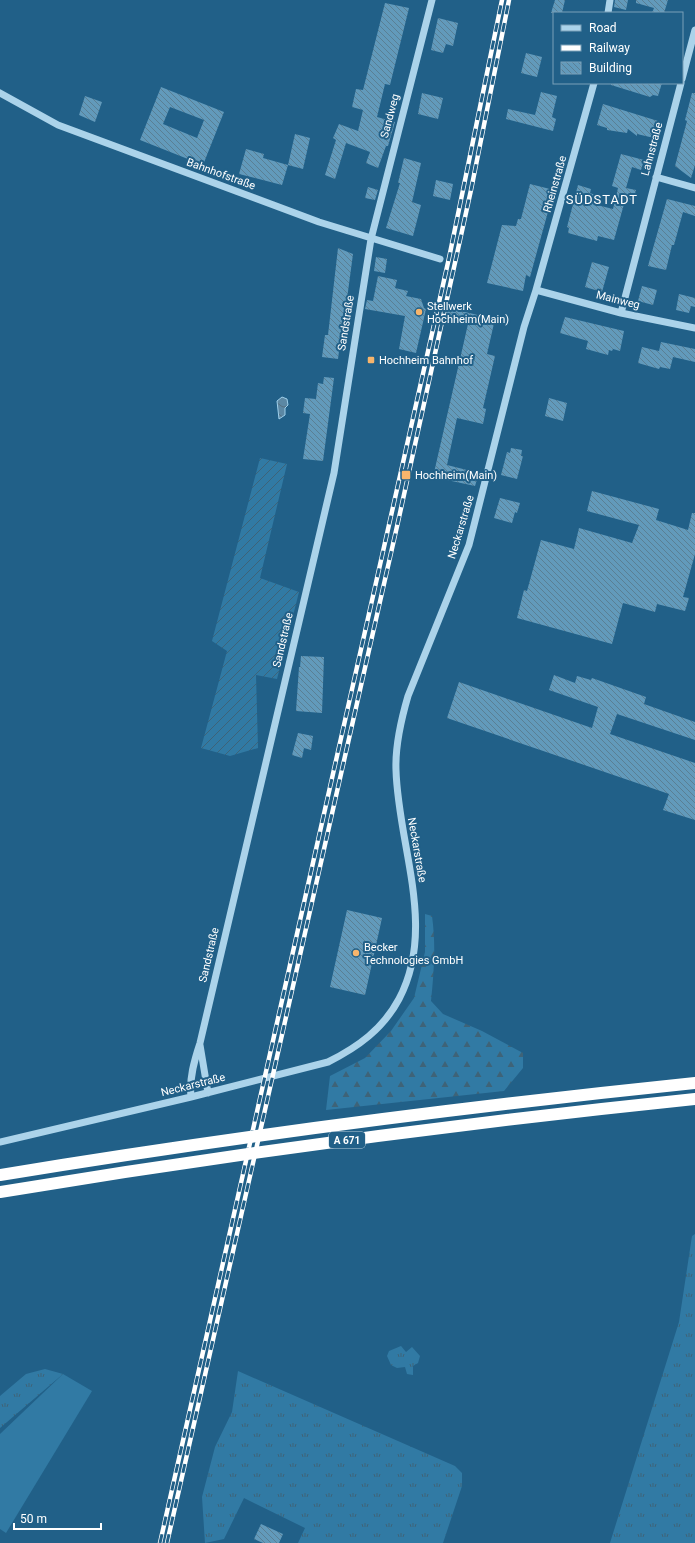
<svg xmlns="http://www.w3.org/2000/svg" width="695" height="1543" font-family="Roboto,sans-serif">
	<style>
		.grass { fill: url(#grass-tufts) }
		.forest { fill: url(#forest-firs) }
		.garden { fill: url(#garden-furrows) }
		.pitch { fill: #317aa4 }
		.water { fill: url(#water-waves); stroke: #9fd0eb }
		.building { fill: url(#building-back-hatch); fill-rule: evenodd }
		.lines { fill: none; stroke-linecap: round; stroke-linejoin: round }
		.minor { stroke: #abd3ea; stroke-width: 7 }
		.rail-casing { stroke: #fff; stroke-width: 4.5 }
		.rail { stroke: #216088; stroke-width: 3; stroke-dasharray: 9; stroke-linecap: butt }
		.highway-bridge { stroke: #fff; stroke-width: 12 }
		.poi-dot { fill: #f7b56c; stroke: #216088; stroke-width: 1.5 }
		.labels { text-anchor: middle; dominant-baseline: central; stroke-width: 4; stroke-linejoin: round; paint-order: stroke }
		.shield { fill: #216088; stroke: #bccfdb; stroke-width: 1 }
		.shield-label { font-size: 10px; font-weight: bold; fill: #fff }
		.street-label { font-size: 11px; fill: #fff; stroke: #216088 }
		.poi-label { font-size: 11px; fill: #fff; stroke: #216088; text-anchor: start }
		.quarter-label { font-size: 13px; letter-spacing: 1px; fill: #fff; stroke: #216088 }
	</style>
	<defs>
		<pattern id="grass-tufts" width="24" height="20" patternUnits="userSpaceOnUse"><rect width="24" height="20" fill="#317aa4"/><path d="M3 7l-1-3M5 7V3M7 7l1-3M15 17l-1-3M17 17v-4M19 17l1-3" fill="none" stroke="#3e6378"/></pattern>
		<pattern id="forest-firs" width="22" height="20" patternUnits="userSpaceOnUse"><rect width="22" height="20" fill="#317aa4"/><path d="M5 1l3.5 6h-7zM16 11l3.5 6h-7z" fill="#3e6378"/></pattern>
		<pattern id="garden-furrows" width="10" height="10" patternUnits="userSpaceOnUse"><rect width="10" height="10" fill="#317aa4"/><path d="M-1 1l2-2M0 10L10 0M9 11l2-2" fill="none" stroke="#3e6378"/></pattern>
		<pattern id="water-waves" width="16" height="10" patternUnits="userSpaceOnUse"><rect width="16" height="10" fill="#5c88a4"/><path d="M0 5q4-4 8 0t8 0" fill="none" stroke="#567081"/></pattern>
		<pattern id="building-back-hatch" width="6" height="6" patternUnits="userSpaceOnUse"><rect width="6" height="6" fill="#629abb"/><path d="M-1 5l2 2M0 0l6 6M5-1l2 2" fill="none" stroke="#5a7f94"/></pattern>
	</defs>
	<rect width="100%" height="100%" fill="#216088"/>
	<path class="grass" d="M695,1234V1543H610L679,1322L692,1236Z
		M401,1346L406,1352L412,1347L420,1356L418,1363L413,1366V1375L407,1374L405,1367L397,1368L391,1365L387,1356L389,1351Z
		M45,1369L63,1374L0,1428V1396L26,1374Z
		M238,1371L455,1466L462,1473V1486L443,1543H298L305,1528L244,1498L224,1539L205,1543L202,1497L215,1447L232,1412Z"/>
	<path class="forest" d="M425,914L432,916C436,945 434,972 431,1001L443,1014L482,1031L523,1053V1068L504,1091L326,1110L330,1076L365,1058L391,1031L414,998L425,952Z"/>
	<path class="garden" d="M260,458L287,464L260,578L299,592L277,679L256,675L258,748L230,756L201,748L227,651L212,641Z"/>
	<path class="pitch" d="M63,1374L92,1391L6,1533L0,1529V1434Z"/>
	<path class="water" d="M282,397L287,399L288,405L285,408V415L279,419L277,401Z"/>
	<path class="building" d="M555,0H565L562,13H551Z
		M615,0H628L626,10L614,7Z
		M636,0H668L664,13H652L654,8L636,3Z
		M385,3L409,8L390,85L385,84L377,117L395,122L388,146H386L378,168L366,163L370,152L346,143L335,179L325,175L336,140L333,138L339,124L358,131L363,110L352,107L356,89L363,90Z
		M438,18L458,23L453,46L446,44L443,53L431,50Z
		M526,53L542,57L537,77L521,73Z
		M611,83H662L658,96L653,95L650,97L611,85Z
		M161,87L224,112L203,165L140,140ZM170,107L204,120L197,138L163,124Z
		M541,92L557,96L552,117L556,119L553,131L506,119L508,109L535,115Z
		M422,93L443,98L438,119L418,114Z
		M692,93H695V165L691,178L675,166L687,121L685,120Z
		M85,96L102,102L95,122L79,115Z
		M603,104L658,121L654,138L637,134V136L628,129L627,133L607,130V128L597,125Z
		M295,134L310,138L303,169L288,165Z
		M246,149L264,154L263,158L288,165L282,185L239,174Z
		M621,154L644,160L641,170L632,167L626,188L636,190L633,201L628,199L627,204H624L614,240L598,236L597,241L568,233L569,228L567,227L578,185L591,189L590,193L595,195L593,204L613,209L618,188L612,186Z
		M404,158L421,163L412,202L421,205L413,236L386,228L400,183H398Z
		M436,180L453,184L450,200L433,196Z
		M530,184L554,190L530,277L526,275L523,291L487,283L502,225L516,226L518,219H521Z
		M368,187L378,190L375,200L365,198Z
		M667,199L695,206V216L683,212L674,245H672L666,270L648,266Z
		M338,248L353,254L347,299H349L346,321L343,320L338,359L322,357L325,335H328Z
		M376,257L387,259L385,273L374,271Z
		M592,262L609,267L602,292L585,287Z
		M378,276L397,280L395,288L408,291L406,296L421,299L424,308L426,309L416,353L399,349L405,316L365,309L367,300L373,301Z
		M642,286L657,290L653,305L638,301Z
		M679,294L695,298V307L691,306L689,313L676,310Z
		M448,308L495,319L487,354L495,356L483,408L486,409L483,424L457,418L447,465L479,473L475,486L433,477L468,324L446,319Z
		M565,317L624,331L620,351L613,349L612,351L609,350L608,355L586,349L588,341L560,333Z
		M661,342L695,349V362L673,357L670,369L660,367L659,369L638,363L642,347L659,351Z
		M324,377L334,378L323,461L303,459L310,414L303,413L305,398L316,399L318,383L323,384Z
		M549,398L567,403L563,421L545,416Z
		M511,448L522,450L521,456H523L517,479L501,475L507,452L510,453Z
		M592,491L659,509L656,520L688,530L692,513H695V554L683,597L689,598L685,611L657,604L655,612L623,603L612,644L517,618L524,590L527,591L541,540L574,549L579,528L632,543L639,525L587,511Z
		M500,498L520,503L517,513L515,512L512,523L494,518Z
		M301,656L324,657L322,713L296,711L299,667H300Z
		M554,675L575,683L577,676L591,680L592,678L646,697L644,704L695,722V740L617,714L610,734L695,763V820L663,810L669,794L447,718L459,682L592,728L598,707L549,690Z
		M298,733L313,736L311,750L304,748L302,758L292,755Z
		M347,910L382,918L365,995L330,987Z
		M261,1524L283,1534L279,1543H263L254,1539Z"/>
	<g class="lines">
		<path class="minor" d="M608,13L610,0
			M682,79L695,30
			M0,93L58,125L319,222L440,259
			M656,177L695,188
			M536,290L621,313L695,328
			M621,313L681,83
			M200,1045L208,1093
			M191,1097C189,1079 194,1061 200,1043L334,473L371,239L432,0
			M0,1142L191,1097L328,1062C358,1047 383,1029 399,999C437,927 398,846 396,770C395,745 401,720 408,696L469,545L524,327L536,290L594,83"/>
		<g class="rail-casing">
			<path id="rail" d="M160,1543L449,258L502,0
				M167,1543L398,522L471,190L509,0"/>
		</g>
		<use href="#rail" class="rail"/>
		<path class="highway-bridge" d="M0,1175C231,1137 462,1107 695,1083
			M0,1192C231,1154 462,1123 695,1099"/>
	</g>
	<g class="poi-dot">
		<circle cx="419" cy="312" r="4"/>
		<rect x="367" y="356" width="8" height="8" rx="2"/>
		<rect x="401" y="470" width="10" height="10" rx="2"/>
		<circle cx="356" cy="953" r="4"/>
	</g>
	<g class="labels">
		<rect class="shield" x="329" y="1132" width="36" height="16" rx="3"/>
		<g class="shield-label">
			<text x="347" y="1140">A 671</text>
		</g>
		<g class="street-label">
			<text transform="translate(390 116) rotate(-75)">Sandweg</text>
			<text transform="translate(652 149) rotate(-75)">Lahnstraße</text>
			<text transform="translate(221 174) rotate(20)">Bahnhofstraße</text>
			<text transform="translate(555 184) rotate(-74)">Rheinstraße</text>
			<text transform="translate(618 300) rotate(14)">Mainweg</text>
			<text transform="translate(346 323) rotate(-81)">Sandstraße</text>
			<text transform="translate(461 527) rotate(-73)">Neckarstraße</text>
			<text transform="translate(283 640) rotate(-77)">Sandstraße</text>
			<text transform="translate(417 850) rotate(80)">Neckarstraße</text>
			<text transform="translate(209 955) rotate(-77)">Sandstraße</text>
			<text transform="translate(193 1085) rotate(-14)">Neckarstraße</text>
		</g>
		<g class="poi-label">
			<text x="427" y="306">Stellwerk<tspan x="427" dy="13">Hochheim(Main)</tspan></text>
			<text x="379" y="360">Hochheim Bahnhof</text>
			<text x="415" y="475">Hochheim(Main)</text>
			<text x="364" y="947">Becker<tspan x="364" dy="13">Technologies GmbH</tspan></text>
		</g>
		<g class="quarter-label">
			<text x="602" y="199">SÜDSTADT</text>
		</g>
	</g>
	<rect x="553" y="12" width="130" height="72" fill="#216088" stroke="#7aa0b8"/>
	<rect x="561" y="25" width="20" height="6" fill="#abd3ea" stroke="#7aa0b8"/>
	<text x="589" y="32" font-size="12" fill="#ffffff">Road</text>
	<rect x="561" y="45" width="20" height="6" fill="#ffffff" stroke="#7aa0b8"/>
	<text x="589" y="52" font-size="12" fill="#ffffff">Railway</text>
	<rect x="561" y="62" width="20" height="12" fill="url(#building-back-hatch)" stroke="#7aa0b8"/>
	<text x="589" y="72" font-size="12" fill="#ffffff">Building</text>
	<path d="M14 1523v6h87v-6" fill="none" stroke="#ffffff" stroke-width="2"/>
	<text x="20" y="1523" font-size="12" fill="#ffffff" stroke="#216088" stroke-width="3" paint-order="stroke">50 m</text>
</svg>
